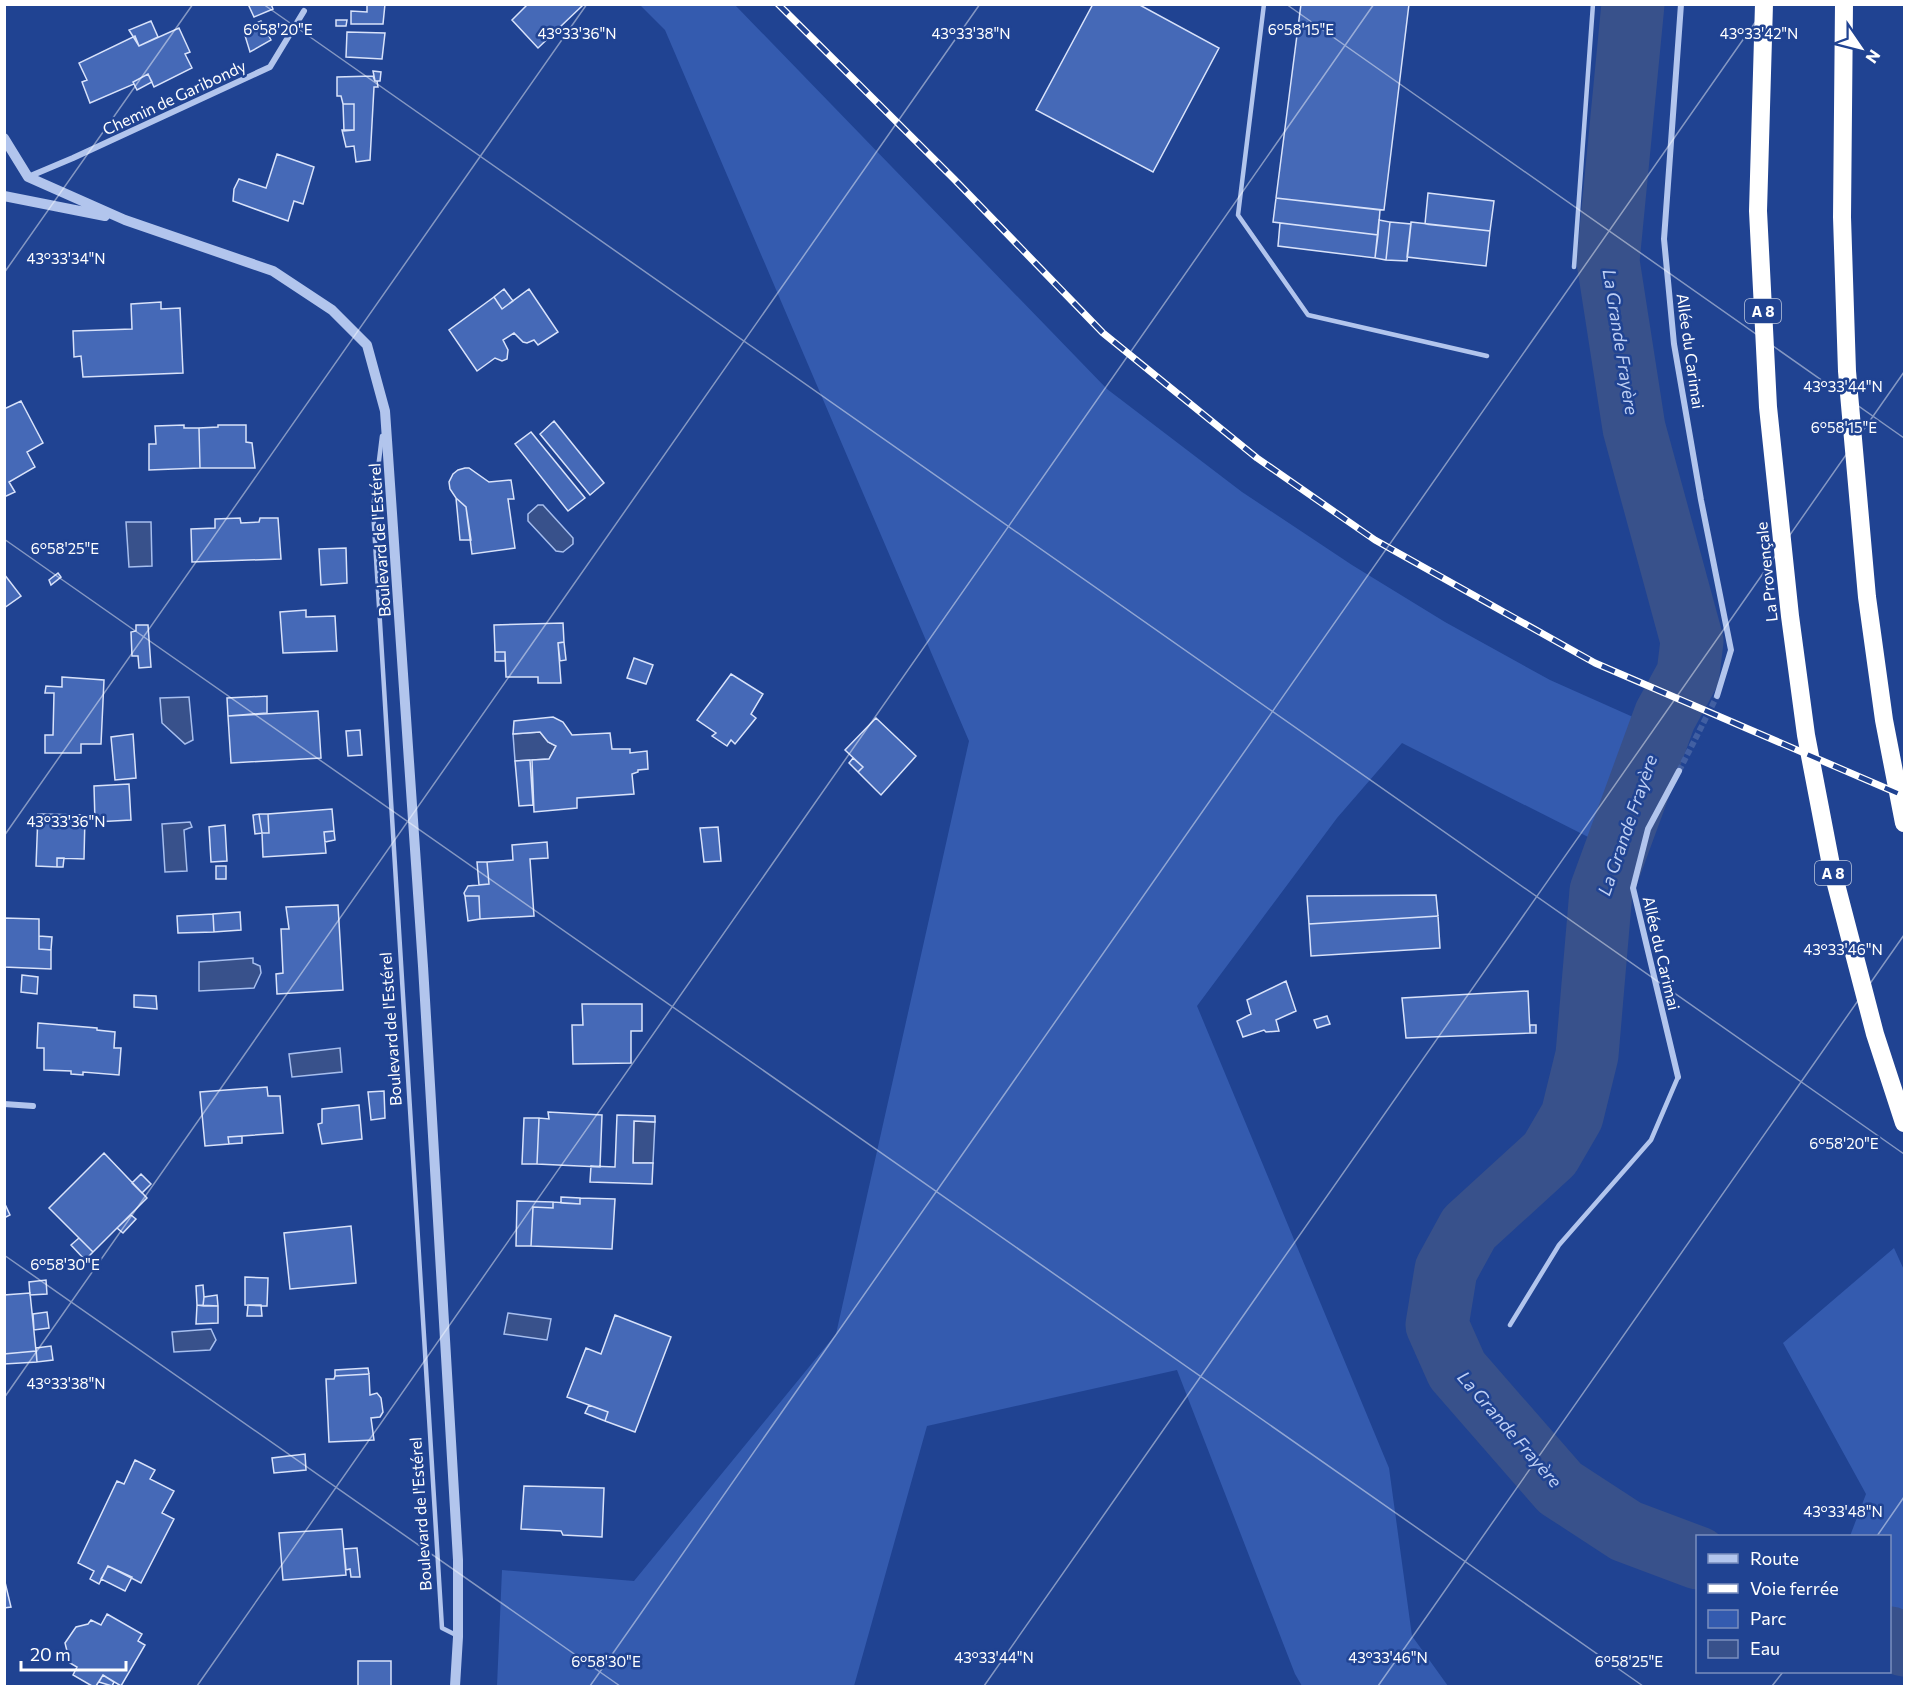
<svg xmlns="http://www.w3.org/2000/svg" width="1909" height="1691" font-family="Commissioner,sans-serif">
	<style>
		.green { fill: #345baf }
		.water { fill: #38518b; stroke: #a6beee; stroke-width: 1.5 }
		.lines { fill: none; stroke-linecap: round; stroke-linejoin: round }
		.river { stroke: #38518b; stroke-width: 63 }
		.building { fill: #4569b7; stroke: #d8e2fa; stroke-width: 1.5 }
		.minor-tunnel { stroke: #415fa2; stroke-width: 6; stroke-dasharray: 6 3; stroke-linecap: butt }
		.service { stroke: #b2c5ed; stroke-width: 4.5 }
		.minor { stroke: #b2c5ed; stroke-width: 6 }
		.tertiary { stroke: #b2c5ed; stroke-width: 10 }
		.motorway { stroke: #fff; stroke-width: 18 }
		.rail-casing { stroke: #fff; stroke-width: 7 }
		.rail { stroke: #204392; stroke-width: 4.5; stroke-dasharray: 14; stroke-linecap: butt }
		.ticks { fill: none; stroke: #fff; stroke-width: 1.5; stroke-opacity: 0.45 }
		.labels { text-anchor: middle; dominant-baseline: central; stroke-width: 5; stroke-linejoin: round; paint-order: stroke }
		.shield { fill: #204392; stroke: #bcc7de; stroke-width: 1.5 }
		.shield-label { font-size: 15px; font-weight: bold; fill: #fff }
		.street-label { font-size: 16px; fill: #fff; stroke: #204392 }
		.water-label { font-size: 18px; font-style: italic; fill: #becff4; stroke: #204392 }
		.ticks-label { font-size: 15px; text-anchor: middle; fill: #fff; stroke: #204392; stroke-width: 5; stroke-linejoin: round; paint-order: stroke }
	</style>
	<rect width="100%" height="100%" fill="#204392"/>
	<path class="green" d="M640,5H735L1107,389L1242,492L1352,565L1445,622L1550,680L1642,721L1598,842L1402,743L1337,818L1197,1006L1389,1468L1412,1636L1448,1686H1302L1295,1674L1177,1370L927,1426L854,1686H497L502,1570L634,1581L836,1334L969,741L665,30Z
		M1894,1248L1904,1270V1638L1890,1629V1536H1850L1866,1494L1783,1343Z"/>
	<path class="water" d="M538,505H543L573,538V544L563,552L556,551L528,521V514Z
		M126,522H151L152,566L129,567Z
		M189,697L193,740L185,744L162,723L160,698Z
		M540,732L548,742L556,746L549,759L515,761L513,734Z
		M190,822L192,827L184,830L187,871L165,872L162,824Z
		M253,958V963L260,966L261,973L254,988L199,991V962Z
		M340,1048L342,1072L292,1077L289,1054Z
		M634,1121L655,1122L653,1163H633Z
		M508,1313L551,1319L547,1340L504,1334Z
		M211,1329L216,1340L210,1350L174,1352L172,1332Z"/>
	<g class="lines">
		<path class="river" d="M1633,4L1608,261L1634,428L1692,641L1688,674L1665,716L1601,891L1587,1055L1572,1116L1550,1154L1469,1228L1446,1270L1437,1325L1457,1370L1560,1488L1626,1531L1698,1558
			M1890,1638L1904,1645"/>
	</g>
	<path class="building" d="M248,4H271L273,9L254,17Z
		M367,4H385L383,24H351V11L367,12Z
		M528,4H580L582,6L538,48L512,20Z
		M1093,4H1138L1219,48L1153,172L1036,110Z
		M1301,4H1409L1384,210L1276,198Z
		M336,20H347L346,26H336Z
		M151,21L158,37L139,46L129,30Z
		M261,21L271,40L250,52L243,29Z
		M179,28L190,52L185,54L192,68L154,87L148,74L133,82L134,84L90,103L82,82L87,80L79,63L135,36L139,46Z
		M347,32L385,33L382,59L346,57Z
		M373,71L381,72L380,81H375Z
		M148,74L152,82L137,90L133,82Z
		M373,76L375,81H377L378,87H374L370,160L356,162L354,146L346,147L342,130H354V104H343L341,96H337V77Z
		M343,104H354V130L344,131Z
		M277,154L314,167L303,204L294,201L288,221L233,201L234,189L239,179L266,188Z
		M1428,193L1494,201L1490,231L1425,224Z
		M1276,198L1380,210L1378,235L1273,222Z
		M1379,220L1390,222L1386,260L1375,258Z
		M1390,222L1411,224L1407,261L1386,260Z
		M1411,222L1490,231L1486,266L1407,257Z
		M1280,223L1378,235L1375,258L1278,246Z
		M504,289L513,301L502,309L494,297Z
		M529,289L558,332L538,345L534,340L527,343L523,342L514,333L503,340L508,350L507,359L502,361L495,358L477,371L449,330L494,297L502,309Z
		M161,302V309L180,308L183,373L83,377L81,356L74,357L73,331L132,329L131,304Z
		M21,401L43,443L27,452L35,467L9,482L15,492L4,497V409Z
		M554,421L604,483L590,495L540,434Z
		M184,425V428H199L200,468L149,470V444H156L155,426Z
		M218,425H246V442L252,443L255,468H200L199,428L218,427Z
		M531,432L585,498L568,511L515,444Z
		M465,468H469L489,482L511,480L514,499H508L515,548L472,554L466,507L456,498L450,489L449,482L453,474L458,470Z
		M456,498L466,507L471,540H460Z
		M240,518L241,523L259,522L260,518H278L281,559L192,562L191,529L215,528V519Z
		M346,548L347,583L321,585L319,549Z
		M58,573L61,577L51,585L49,580Z
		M4,574L21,596L4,608Z
		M306,610V617L335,616L337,651L283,653L280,612Z
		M563,623L564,642L558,643L561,683H538V677H506L505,652H495L494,625Z
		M136,625H148L151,667L139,668L138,656H132L131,632L136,631Z
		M564,642L566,660L560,661L558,643Z
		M495,652H505V661H495Z
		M634,658L653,665L646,684L627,678Z
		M731,674L763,694L751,714L756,718L735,744L731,740L727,746L712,736L716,733L697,720Z
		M62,677L104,680L101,744H81V753H45V735H53L54,693H45L46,686L62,687Z
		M267,696V713L228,716L227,698Z
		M318,711L321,758L231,763L228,716Z
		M553,717L563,722L572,735L610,733L612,749H630V753L647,751L648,769L638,770V772L632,774L634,794L577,798V808L534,812L532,760L549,759L556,746L548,742L540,732L513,734L514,721Z
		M876,718L916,756L881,795L858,772L863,767L845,750Z
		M360,730L362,755L348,756L346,731Z
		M133,734L136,778L115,780L111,737Z
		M853,758L863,767L858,772L849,763Z
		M530,760L533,805L519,806L515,761Z
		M129,784L131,820L95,822L94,786Z
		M332,809L334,831L324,832L326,853L263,857L262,833H269L268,814Z
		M38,814L85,815L84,859L57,858V867L36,866Z
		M259,814H268L269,833H262Z
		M259,814L262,833L255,834L253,815Z
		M225,825L227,861L211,862L209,827Z
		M718,827L721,861L704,862L700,828Z
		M334,831L335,840L325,842L324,832Z
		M547,842L548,858L530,859L534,916L480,919L479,896H465L464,893L468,886L489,884L487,862L513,860L512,845Z
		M57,858H64L63,867H57Z
		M477,862H487L489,884L479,885Z
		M216,866H226V879H216Z
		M1436,895L1438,916L1309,924L1307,896Z
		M465,896H479L480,919L468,921Z
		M338,905L343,990L277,994L276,974L283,973L281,929H289L286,907Z
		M240,912L241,930L214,932L213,914Z
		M213,914L214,932L178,933L177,916Z
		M1438,916L1440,948L1311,956L1309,924Z
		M4,918L39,919V949L51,950V969L4,967Z
		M39,936L52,937L51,950L39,949Z
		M22,975L38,977L37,994L21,992Z
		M1286,981L1296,1011L1276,1020L1279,1031L1266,1032L1264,1030L1243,1037L1237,1021L1251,1014L1247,1000Z
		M1528,991L1530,1033L1406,1038L1402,998Z
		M134,995L156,996L157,1009L134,1007Z
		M582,1004H642V1031H631V1063L573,1064L572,1025H583Z
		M1327,1016L1330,1024L1317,1028L1314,1020Z
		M38,1023L97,1028V1030L115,1032L114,1048H121L119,1075L83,1072V1075L71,1074V1071L44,1070V1048H37Z
		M1530,1025H1536V1033H1530Z
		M267,1087L268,1096H280L283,1133L228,1137L229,1144L205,1146L200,1092Z
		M384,1091L385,1118L371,1120L368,1092Z
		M359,1105L362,1139L322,1144L318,1124L322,1123V1109Z
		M548,1112L602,1115L600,1167L537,1164L539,1118L549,1119Z
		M617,1115L655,1116V1122L634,1121L633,1163H653L652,1184L590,1182L591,1166L615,1167Z
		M524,1118H539L537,1164H522Z
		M242,1136V1143L229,1144L228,1137Z
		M104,1153L147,1198L93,1252L49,1208Z
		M141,1174L151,1184L142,1193L132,1183Z
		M561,1197L580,1198V1204L561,1203Z
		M580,1198L615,1199L612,1249L531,1246L533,1207L553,1208V1202L580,1204Z
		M517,1201L553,1202V1208L533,1207L531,1246H516Z
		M4,1202L10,1215L4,1218Z
		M131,1215L136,1219L123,1233L117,1228Z
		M351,1226L356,1283L290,1289L284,1233Z
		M79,1238L93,1252L85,1260L71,1245Z
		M245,1277L268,1278L267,1306L245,1305Z
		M46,1280L47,1294L30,1295L29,1282Z
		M203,1285L204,1297L203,1306L197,1305L196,1286Z
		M30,1293L36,1351L4,1354V1295Z
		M217,1295L218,1306H203L204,1297Z
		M197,1305L218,1306V1323L196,1324Z
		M248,1305H261L262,1316H247Z
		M47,1312L49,1328L34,1330L33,1314Z
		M615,1315L671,1337L635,1432L605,1421L608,1412L567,1397L586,1348L601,1354Z
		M51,1346L53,1360L37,1362L36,1348Z
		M36,1351L37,1362L4,1364V1354Z
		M368,1368L369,1374L335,1376V1370Z
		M369,1374L370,1395L377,1393L381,1398L383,1412L380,1417L371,1418L374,1440L329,1442L326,1379H334L335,1376Z
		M589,1405L608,1412L605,1421L585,1413Z
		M305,1454L306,1470L274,1473L272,1458Z
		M135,1460L155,1470L150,1479L174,1491L162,1513L174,1519L141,1583L108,1566L99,1584L90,1579L94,1571L78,1563L117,1481L124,1484Z
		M524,1486L604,1488L602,1537L563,1535L561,1531L521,1529Z
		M342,1529L346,1575L283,1580L279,1533Z
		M357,1548L360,1577H351L350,1569L346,1570L344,1549Z
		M108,1566L132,1577L125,1591L101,1579Z
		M4,1578L11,1607L4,1608Z
		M107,1614L142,1634L138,1641L145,1645L121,1686L103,1675L96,1686H92L73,1675L77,1667L70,1663L65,1643L76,1627L88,1624L91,1620L101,1625Z
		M358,1661H391V1686H358Z
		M103,1675L114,1682L112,1686L99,1682Z"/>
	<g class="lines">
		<path class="minor-tunnel" d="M1679,771L1717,696"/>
		<path class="service" d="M1264,4L1238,215L1308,315L1487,356
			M1574,267L1593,4
			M382,436L373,509L442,1628L456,1635
			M1510,1325L1559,1245L1651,1140L1678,1077"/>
		<path class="minor" d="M1681,4L1664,239L1674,344L1701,500L1731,650L1717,696
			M28,177L73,158L270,67L304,11
			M1678,1077L1633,888L1648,829L1679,771
			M4,1104L33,1106"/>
		<path class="tertiary" d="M4,138L28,177L125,220L273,271L332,310L367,345L385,411L423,966L458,1560V1637L455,1686
			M4,196L105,216"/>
		<path class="motorway" d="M1764,4L1758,211L1768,407L1790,616L1806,735L1831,865L1875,1034L1904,1123
			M1844,4L1842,217L1847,371L1867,597L1884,720L1904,823"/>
		<g class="rail-casing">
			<path id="rail" d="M778,4L954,179L1103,333L1257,458L1375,540L1595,663L1904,796"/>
		</g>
		<use href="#rail" class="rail"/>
	</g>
	<path class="ticks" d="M263,4L1904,1154M1286,4L1904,438M4,273L193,4M4,539L1643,1686M4,836L587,4M4,1255L620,1686M4,1398L980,4M1877,1536L1904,1497M197,1686L1374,4M590,1686L1768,4M984,1686L1904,372M1378,1686L1904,935M1772,1686L1783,1672"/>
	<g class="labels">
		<g class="shield">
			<rect x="1745" y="299" width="36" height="24" rx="4.5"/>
			<rect x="1815" y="861" width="36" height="24" rx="4.5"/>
		</g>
		<g class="shield-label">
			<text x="1763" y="311">A 8</text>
			<text x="1833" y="873">A 8</text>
		</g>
		<g class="street-label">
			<text transform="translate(174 97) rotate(-25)">Chemin de Garibondy</text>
			<text transform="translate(1691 351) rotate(82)">Allée du Carimai</text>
			<text transform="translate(379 540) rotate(-94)">Boulevard de l'Estérel</text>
			<text transform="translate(1766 572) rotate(-96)">La Provençale</text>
			<text transform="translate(1662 953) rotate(77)">Allée du Carimai</text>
			<text transform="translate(390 1029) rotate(-94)">Boulevard de l'Estérel</text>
			<text transform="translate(420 1514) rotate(-94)">Boulevard de l'Estérel</text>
		</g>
		<g class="water-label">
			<text transform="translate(1621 342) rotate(81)">La Grande Frayère</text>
			<text transform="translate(1627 825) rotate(-71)">La Grande Frayère</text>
			<text transform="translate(1510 1429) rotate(49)">La Grande Frayère</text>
		</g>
	</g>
	<g class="ticks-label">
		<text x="278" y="35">6°58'20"E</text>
		<text x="1301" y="35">6°58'15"E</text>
		<text x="577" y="39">43°33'36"N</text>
		<text x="971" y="39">43°33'38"N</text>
		<text x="1759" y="39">43°33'42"N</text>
		<text x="66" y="264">43°33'34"N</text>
		<text x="1843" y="392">43°33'44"N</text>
		<text x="1844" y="433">6°58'15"E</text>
		<text x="65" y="554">6°58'25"E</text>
		<text x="66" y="827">43°33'36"N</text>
		<text x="1843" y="955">43°33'46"N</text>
		<text x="1844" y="1149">6°58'20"E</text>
		<text x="65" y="1270">6°58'30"E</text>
		<text x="66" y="1389">43°33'38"N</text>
		<text x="1843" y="1517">43°33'48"N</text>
		<text x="994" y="1663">43°33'44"N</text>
		<text x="1388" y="1663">43°33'46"N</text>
		<text x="606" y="1667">6°58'30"E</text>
		<text x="1629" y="1667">6°58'25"E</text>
	</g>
	<rect width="1909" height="1691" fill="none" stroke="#ffffff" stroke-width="12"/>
	<rect x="1696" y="1535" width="195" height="138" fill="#204392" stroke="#798ebe" stroke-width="1.5"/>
	<rect x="1708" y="1554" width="30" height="9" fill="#b2c5ed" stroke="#798ebe" stroke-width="1.5"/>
	<text x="1750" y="1565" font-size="18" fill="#ffffff">Route</text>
	<rect x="1708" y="1584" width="30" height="9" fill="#ffffff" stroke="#798ebe" stroke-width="1.5"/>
	<text x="1750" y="1595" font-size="18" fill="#ffffff">Voie ferrée</text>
	<rect x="1708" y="1610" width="30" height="18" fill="#345baf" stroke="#798ebe" stroke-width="1.5"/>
	<text x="1750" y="1625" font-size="18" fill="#ffffff">Parc</text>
	<rect x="1708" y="1640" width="30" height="18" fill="#38518b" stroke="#798ebe" stroke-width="1.5"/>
	<text x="1750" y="1655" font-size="18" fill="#ffffff">Eau</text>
	<g transform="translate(1861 48) rotate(125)" stroke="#204392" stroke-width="4.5" paint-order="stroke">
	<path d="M0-4.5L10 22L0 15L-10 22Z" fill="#ffffff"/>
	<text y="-9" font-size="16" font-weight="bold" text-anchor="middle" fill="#ffffff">N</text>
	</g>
	<path d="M21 1661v9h105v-9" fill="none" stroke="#ffffff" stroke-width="3"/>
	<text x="30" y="1661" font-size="18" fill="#ffffff" stroke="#204392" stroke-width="4.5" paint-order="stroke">20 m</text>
</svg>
